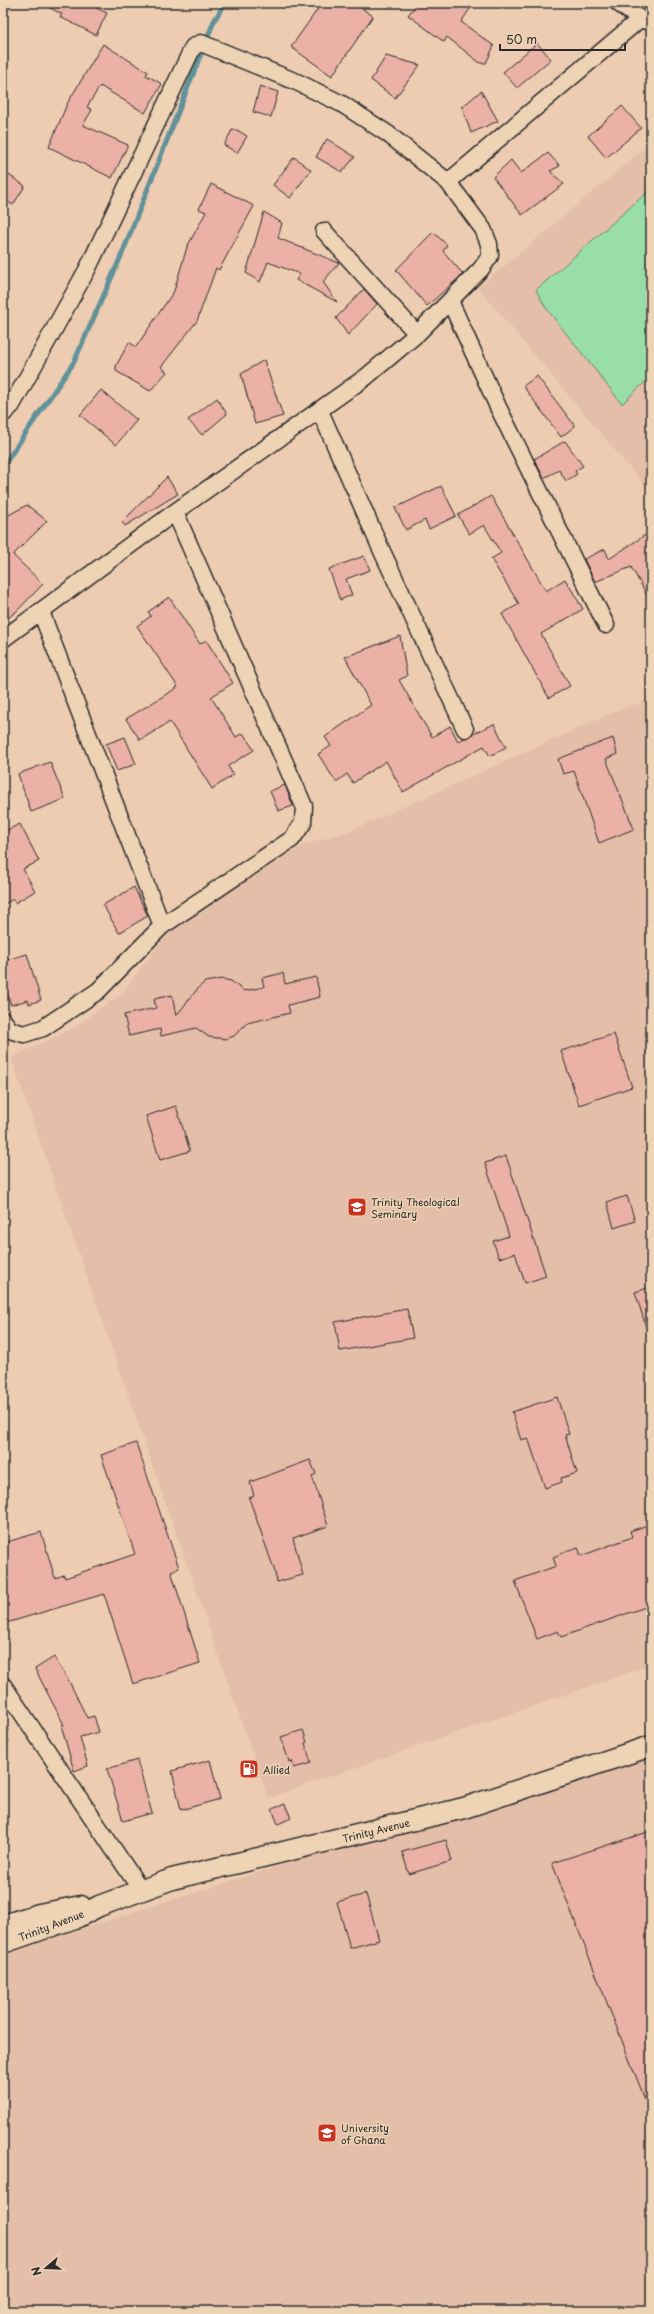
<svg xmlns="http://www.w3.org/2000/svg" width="654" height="2314" font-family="'Playpen Sans',sans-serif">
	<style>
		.built { fill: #e4bea9 }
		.green { fill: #99dda9; stroke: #62846a }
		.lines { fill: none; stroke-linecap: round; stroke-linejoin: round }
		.stream { stroke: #629299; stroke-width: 5 }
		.building { fill: #ebb1a6; stroke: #2b2b2b }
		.minor-casing { stroke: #2b2b2b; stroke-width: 19 }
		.tertiary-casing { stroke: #2b2b2b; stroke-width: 23 }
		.minor { stroke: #eed3b5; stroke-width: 16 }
		.tertiary { stroke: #eed3b5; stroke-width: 20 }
		.labels { text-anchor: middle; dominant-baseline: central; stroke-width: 3; stroke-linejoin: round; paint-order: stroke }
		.poi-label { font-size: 10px; fill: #2b2b2b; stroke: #eed3b5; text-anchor: start }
		.street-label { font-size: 10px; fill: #2b2b2b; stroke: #eed3b5 }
	</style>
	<rect width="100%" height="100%" fill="#edccb2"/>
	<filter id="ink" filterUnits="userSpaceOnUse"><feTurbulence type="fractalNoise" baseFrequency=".025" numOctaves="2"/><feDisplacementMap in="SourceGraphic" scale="8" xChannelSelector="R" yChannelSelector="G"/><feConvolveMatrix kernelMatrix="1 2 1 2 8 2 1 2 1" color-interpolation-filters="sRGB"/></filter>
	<g filter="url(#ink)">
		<path class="built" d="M651,143V493L478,288Z
			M651,699V1665L268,1798L11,1058L75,1027L122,993L162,941L189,913L303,845L350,831L619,710Z
			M651,1747V2311H3V1954Z"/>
		<path class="green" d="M651,189V376L622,404L546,308L536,290Z"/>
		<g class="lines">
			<path class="stream" d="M3,463L8,459L74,362L122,254L214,21L225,3"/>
		</g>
		<path class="building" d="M40,3H86L107,13L96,35L60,17L62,14Z
			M322,3H354L373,16L332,76L291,47Z
			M418,3H474L461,22L494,46L486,63H480L447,37L444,42L408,15Z
			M537,43L551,59L517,88L503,72Z
			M103,44L148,72L146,75L162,84L145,113L100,86L87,107L92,110L83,125L128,145L112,178L49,147L67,104Z
			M386,56L420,65L395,98L371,80Z
			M260,86L278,92L271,117L253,112Z
			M481,91L498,121L471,133L462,107Z
			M622,106L641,128L606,158L588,136Z
			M232,130H237L247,136L237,153L224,145Z
			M327,139L355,157L342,172L316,157Z
			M548,153L560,166L550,171L564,184L522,215L493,177L511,160L521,173Z
			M294,157L311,170L290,198L273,185Z
			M3,171L25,186L13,205L3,199Z
			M211,184L254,206L219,270L216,268L197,321L161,367L167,372L150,391L116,371V366L129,342L136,347L174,291L187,247L206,212L199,209Z
			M264,212L282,223L278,238L339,263L323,282L337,302L296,280L300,274L268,262L260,282L246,273Z
			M433,232L447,245L443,251L463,274L427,306L396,270Z
			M364,289L377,304L348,335L336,318Z
			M264,360L283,416L255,424L241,374Z
			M537,376L575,426L561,437L523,386Z
			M101,390L137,420L116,445L80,415Z
			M217,398L227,414L202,435L188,420Z
			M565,441L583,466L575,471L577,474L566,481L559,470L544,478L534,459Z
			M167,477L178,494L125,526L122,522Z
			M441,486L456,516L429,529L425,520L406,530L395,508Z
			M491,496L546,591L565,579L583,609L541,634L570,686L549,698L502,614L519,604L491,559L501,553L484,525L469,534L458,515Z
			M27,505L47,521L13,555L43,584L18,610L3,622V518Z
			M651,531V602L631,567L595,582L584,559L605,549L609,559Z
			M364,556L370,570L346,579L352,595L340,600L329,569Z
			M169,597L200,644L206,640L233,683L211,697L236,737L243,733L254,750L228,766L233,775L212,789L170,722L140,740L126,719L178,687L137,626L151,616L148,612Z
			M400,636L407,676L399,680L432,737L450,726L458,741L494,724L506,747L490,756L484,746L403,792L386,761L353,783L347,774L336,782L318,754L331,746L325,737L371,705L345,657Z
			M125,737L136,764L117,771L106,744Z
			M613,738L617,754L606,759L634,829L599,843L574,771L563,774L558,759Z
			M50,762L65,799L31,812L18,774Z
			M285,785L293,806L278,811L270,791Z
			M20,824L39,861L23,869L35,891L15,903L13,899L3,905V832Z
			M134,887L148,916L119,933L103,905Z
			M27,954L41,1000L29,1004L28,1000L11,1005L3,979V961Z
			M283,973L285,984L316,977L320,997L288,1005L290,1013L247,1023L234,1036L226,1039L209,1037L196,1028L161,1036L160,1029L129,1036L124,1015L156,1008L154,999L172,995L176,1016L199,987L205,982L222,979L231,981L244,991L264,987L262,978Z
			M614,1034L632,1087L579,1105L561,1051Z
			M176,1106L190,1151L160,1160L146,1116Z
			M506,1156L546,1276L525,1283L515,1253L499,1258L493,1241L509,1236L485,1163Z
			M627,1196L635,1221L614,1228L607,1202Z
			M651,1287V1333H648L635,1292Z
			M407,1309L413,1338L340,1351L335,1322Z
			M557,1397L569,1434L565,1435L577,1473L561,1478L562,1482L545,1488L528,1438L521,1440L512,1412Z
			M136,1443L179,1568L171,1571L200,1663L133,1684L104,1594L3,1624V1543L41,1532L55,1578L64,1575L65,1578L135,1554L101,1455Z
			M310,1460L316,1474L312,1476L328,1526L293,1538L303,1575L277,1582L274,1569L249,1498L254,1496L250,1482Z
			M651,1524V1605L561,1637L558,1631L537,1639L515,1581L556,1566L553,1557L578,1547L581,1556L632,1537L630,1531Z
			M54,1657L70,1683L87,1718L94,1716L99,1732L80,1737L88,1766L74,1771L61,1725H64L35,1669Z
			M303,1730L307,1742L305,1743L311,1763L294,1768L292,1761L289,1762L281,1737Z
			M137,1760L152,1813L123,1821L107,1769Z
			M210,1760L220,1799L181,1810L172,1771Z
			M285,1804L291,1818L278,1824L272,1809Z
			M651,1831V2112H650L552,1863Z
			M446,1840L452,1861L409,1874L402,1852Z
			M366,1894L379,1940L350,1948L337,1902Z"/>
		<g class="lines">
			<g class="minor-casing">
				<path id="minor" d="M618,3L640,19L651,22
					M448,182L640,19
					M324,231L417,334
					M450,301L498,407L606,625
					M320,411L381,549L465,729
					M3,414L12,405L88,268L193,47L201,43L299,83L342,104L388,134L448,182L483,229L489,244L490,256L481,269L417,334L366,377L175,512L3,639
					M41,612L162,926
					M3,1020L10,1030L24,1034L43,1028L98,991L162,926L292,839L303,823L304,806L175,512
					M3,1685L141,1890"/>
			</g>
			<g class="tertiary-casing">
				<path id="tertiary" d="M3,1925L39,1914L81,1906
					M3,1943L78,1917L99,1906L172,1879L464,1808L651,1746"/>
			</g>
			<use href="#minor" class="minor"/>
			<use href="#tertiary" class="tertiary"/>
		</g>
	</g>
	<defs>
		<g id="school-square" transform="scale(1)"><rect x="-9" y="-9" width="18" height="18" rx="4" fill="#c8321e" stroke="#eed3b5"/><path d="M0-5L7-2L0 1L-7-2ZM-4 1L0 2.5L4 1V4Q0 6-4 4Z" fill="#fff"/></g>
		<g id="fuel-square" transform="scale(1)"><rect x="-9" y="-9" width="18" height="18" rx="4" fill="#c8321e" stroke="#eed3b5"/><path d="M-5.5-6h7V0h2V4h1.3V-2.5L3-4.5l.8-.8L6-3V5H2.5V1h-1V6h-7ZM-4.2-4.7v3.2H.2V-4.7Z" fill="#fff"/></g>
		<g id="university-square" transform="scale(1)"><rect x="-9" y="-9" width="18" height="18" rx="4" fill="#c8321e" stroke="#eed3b5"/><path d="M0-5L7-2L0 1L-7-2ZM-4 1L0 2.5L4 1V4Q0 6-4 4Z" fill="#fff"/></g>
	</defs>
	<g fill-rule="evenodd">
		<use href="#school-square" x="357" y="1207"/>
		<use href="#fuel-square" x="249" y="1769"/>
		<use href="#university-square" x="327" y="2133"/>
	</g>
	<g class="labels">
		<g class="poi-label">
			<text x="371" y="1201">Trinity Theological<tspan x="371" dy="12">Seminary</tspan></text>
			<text x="263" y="1769">Allied</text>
			<text x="341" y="2127">University<tspan x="341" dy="12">of Ghana</tspan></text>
		</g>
		<g class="street-label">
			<text transform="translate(376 1830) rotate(-14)">Trinity Avenue</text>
			<text transform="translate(51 1925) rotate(-21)">Trinity Avenue</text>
		</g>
	</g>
	<rect width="654" height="2314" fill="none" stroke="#eed3b5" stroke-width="16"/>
	<rect x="8" y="8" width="638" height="2298" fill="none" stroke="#2b2b2b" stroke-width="1.5" filter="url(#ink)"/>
	<g transform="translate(46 2268) rotate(251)" stroke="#eed3b5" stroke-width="3" paint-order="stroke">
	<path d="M0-3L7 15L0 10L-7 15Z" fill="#2b2b2b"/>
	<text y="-6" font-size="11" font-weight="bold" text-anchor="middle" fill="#2b2b2b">N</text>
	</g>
	<path d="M500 44v6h125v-6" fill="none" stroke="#2b2b2b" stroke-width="2"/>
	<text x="506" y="44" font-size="12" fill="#2b2b2b" stroke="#eed3b5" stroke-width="3" paint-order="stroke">50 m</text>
</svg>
